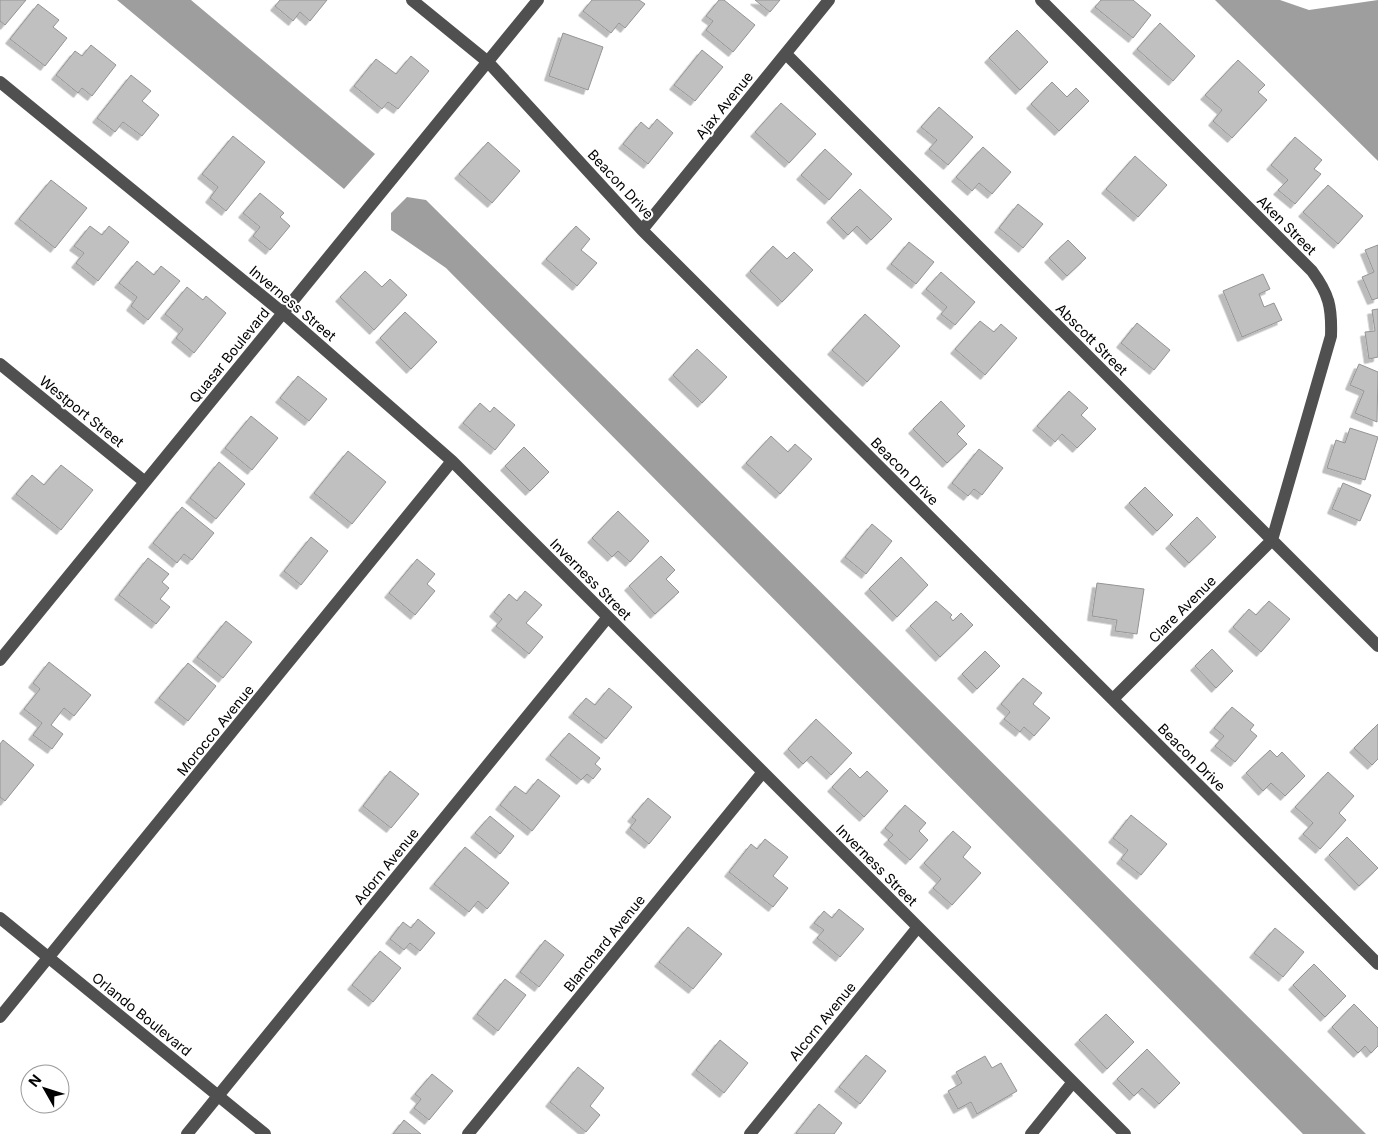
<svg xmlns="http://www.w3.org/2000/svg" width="1378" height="1134" font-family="Inter,sans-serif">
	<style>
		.water { fill: #9e9e9e }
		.building { fill: #c0c0c0; stroke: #949494; filter: url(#shadow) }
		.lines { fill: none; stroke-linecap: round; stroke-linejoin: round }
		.minor { stroke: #505050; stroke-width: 12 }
		.labels { text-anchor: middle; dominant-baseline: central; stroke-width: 4; stroke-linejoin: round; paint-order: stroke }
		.street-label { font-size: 14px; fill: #000; stroke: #fff }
	</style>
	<defs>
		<filter id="shadow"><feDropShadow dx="-4.5" dy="4.5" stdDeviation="0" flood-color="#0004"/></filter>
	</defs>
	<rect width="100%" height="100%" fill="#fff"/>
	<path class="water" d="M117,0H191L375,154L344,189Z
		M1215,0H1280L1309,10L1378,0V161Z
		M407,197L426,200L1366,1134H1303L446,268L391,230V213Z"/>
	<path class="building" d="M0,0H26L5,25L0,21Z
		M280,0H327L310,21L300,12L293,21L275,6Z
		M592,0H639L645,4L625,28L619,23L611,33L583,11Z
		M719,0H724L755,25L733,52L706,30L713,21L706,16Z
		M755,0H780L770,12Z
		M1101,0H1133L1151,15L1133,38L1095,7Z
		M38,4L59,20L53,27L67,38L45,66L10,39Z
		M1160,23L1195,56L1173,81L1137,49Z
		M1017,30L1048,62L1020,90L989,58Z
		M563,33L603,47L588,90L549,76Z
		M91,45L116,65L92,96L82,88L78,93L56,75L75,51L82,56Z
		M702,50L723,67L695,101L674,85Z
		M411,56L429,71L398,109L388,102L382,109L354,86L376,59L396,74Z
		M1238,60L1265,85L1258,92L1267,100L1232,138L1213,121L1222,110L1205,95Z
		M131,75L151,91L142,101L159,115L142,136L123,122L115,132L97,118Z
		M1052,82L1067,97L1076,88L1089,101L1059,131L1031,104Z
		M781,103L816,134L789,163L755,132Z
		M939,107L973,137L948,165L929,149L937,140L921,127Z
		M657,119L673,133L648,164L623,144L641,122L649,129Z
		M233,136L265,162L226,211L210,198L218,187L202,174Z
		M1295,137L1322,160L1314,169L1321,174L1295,204L1278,190L1288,180L1271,165Z
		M488,142L520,171L492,203L459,174Z
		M983,147L1011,172L992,194L979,183L972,191L956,177Z
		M825,149L852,174L829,200L801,175Z
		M1135,156L1167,185L1138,217L1106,189Z
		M51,180L87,208L55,248L19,219Z
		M1328,185L1363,216L1338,244L1303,212Z
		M860,189L892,219L871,240L857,226L848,235L831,218Z
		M260,193L284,213L280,217L290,226L270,250L253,236L260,227L243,213Z
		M1018,204L1043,224L1023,248L999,228Z
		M90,226L102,235L109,226L129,242L98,281L76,263L84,253L74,246Z
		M576,226L590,239L581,250L597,263L577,286L546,259Z
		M1068,240L1086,258L1067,276L1049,258Z
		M909,242L934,262L916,284L891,264Z
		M1378,245V298L1372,300L1362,277L1374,272L1365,250Z
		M773,246L787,259L794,252L813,270L782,302L750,271Z
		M137,261L154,275L161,266L180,281L148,320L131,306L137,297L119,283Z
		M365,271L382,287L390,279L407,295L374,330L340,297Z
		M941,272L975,302L955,325L941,314L947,307L926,289Z
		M1263,274L1270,289L1259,294L1264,307L1274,303L1282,320L1242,337L1223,291Z
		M187,287L203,300L206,296L226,313L194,353L176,338L183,329L165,314Z
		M1378,309V357L1369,359L1365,332L1375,331L1372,310Z
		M405,312L437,342L411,369L380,338Z
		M865,314L900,346L867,382L832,350Z
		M980,321L994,332L1001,324L1017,338L985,375L955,349Z
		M1137,323L1170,350L1154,370L1121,343Z
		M697,349L727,377L702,403L673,375Z
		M1359,364L1378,372L1377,422L1355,413L1364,391L1350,385Z
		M298,376L327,399L309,421L280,398Z
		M1069,391L1088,408L1081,415L1096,429L1077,448L1062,434L1055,442L1037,426Z
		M941,401L965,426L957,434L967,444L947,463L913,429Z
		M480,403L490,412L494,407L515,425L495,450L463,423Z
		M251,416L278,438L252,470L225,448Z
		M1350,428L1378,437L1365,480L1327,468L1336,440L1345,443Z
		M771,436L788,452L795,444L812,459L780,494L746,463Z
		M524,447L549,472L530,491L505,466Z
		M979,449L1003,468L982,495L974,489L968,496L952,483Z
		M348,451L386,482L352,524L314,493Z
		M219,462L245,484L216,519L190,498Z
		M61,465L93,490L61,530L16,494L32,475L44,485Z
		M1343,483L1371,495L1360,521L1332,509Z
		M1145,487L1173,515L1157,531L1129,503Z
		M182,507L214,533L192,560L184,554L177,563L153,543Z
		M618,511L649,541L630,562L618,551L612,557L592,538Z
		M1197,517L1216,537L1189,563L1170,544Z
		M872,524L892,541L866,574L845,557Z
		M311,537L328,551L301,585L284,571Z
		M661,556L675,570L666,579L679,592L655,614L629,586Z
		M901,557L928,585L897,617L869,589Z
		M148,558L169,574L162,582L169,588L160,599L170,607L156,624L119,595Z
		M417,559L435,574L427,584L435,591L415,615L389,593Z
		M1097,583L1144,589L1137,634L1115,631L1117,620L1092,616Z
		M525,591L542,605L526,623L543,637L529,654L496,626L502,619L494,612L509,594L517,601Z
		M936,601L952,615L950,617L953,621L961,613L973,625L940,657L910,626Z
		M1269,601L1290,619L1261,652L1233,627L1249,609L1256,615Z
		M226,621L252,642L223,678L197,657Z
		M1212,649L1233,671L1216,688L1195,666Z
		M985,651L1000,666L977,689L962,674Z
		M49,662L91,695L74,716L64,708L51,725L63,734L52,749L33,735L42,723L24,709L40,689L33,683Z
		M188,663L216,686L188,721L159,698Z
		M1023,678L1042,693L1033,704L1050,718L1034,736L1024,727L1020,732L1004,719L1010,712L1001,704Z
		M609,688L632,707L606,739L573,713L586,698L595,705Z
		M1232,707L1254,725L1250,730L1257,736L1235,762L1215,746L1224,736L1214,728Z
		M816,719L852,753L831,775L811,756L803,764L788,749Z
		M1378,724V759L1372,765L1354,748Z
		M569,733L600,758L595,764L601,769L593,779L587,774L581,780L550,755Z
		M3,740L34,765L5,801L0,797V744Z
		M1270,750L1277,757L1282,752L1305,776L1285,796L1271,783L1263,791L1246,773Z
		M850,768L860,778L867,771L888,791L864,817L832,787Z
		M390,771L419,794L391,828L363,806Z
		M1328,772L1354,796L1339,813L1346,820L1320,849L1303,834L1313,823L1295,807Z
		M538,779L560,796L532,831L500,805L515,786L526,794Z
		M648,798L671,817L649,844L630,828L636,820L632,817Z
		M905,805L926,823L919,831L928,840L910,860L888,840L893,835L885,828Z
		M1131,815L1167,844L1141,875L1121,859L1128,850L1113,838Z
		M490,816L514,836L500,854L475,833Z
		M953,831L971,847L963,857L981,873L952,905L933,888L941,879L924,863Z
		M1347,837L1378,868L1359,886L1329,855Z
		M765,839L788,857L773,876L788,888L773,907L729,872L751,844L757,849Z
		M465,847L509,883L487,909L478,901L469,912L434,884Z
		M839,909L864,929L840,957L817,938L824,930L814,923L824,911L832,918Z
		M418,919L435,933L420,951L410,943L404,950L390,939L403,922L411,928Z
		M688,927L722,954L693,989L659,962Z
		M1275,928L1304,952L1283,977L1254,953Z
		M545,940L564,955L539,987L520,972Z
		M380,951L401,968L373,1002L352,985Z
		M1314,964L1346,996L1325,1017L1293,985Z
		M505,979L526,995L498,1031L477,1014Z
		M1354,1004L1378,1028V1046L1371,1053L1365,1046L1358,1053L1332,1027Z
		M1106,1014L1134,1042L1107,1069L1079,1040Z
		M720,1040L748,1063L724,1093L696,1070Z
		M1147,1049L1180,1083L1159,1104L1142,1088L1134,1096L1117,1079Z
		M866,1055L886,1071L860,1104L839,1087Z
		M985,1056L992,1068L1001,1063L1017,1091L977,1114L971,1102L958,1109L948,1091L962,1083L956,1072Z
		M578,1067L604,1088L590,1106L600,1115L586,1132L550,1102Z
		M432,1074L453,1091L429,1120L414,1108L421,1099L415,1094Z
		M819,1104L842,1123L834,1134H798L796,1133Z
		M404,1120L421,1134H393Z"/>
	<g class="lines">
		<path class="minor" d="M412,0L488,62L642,230L1378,964
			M1041,0L1312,271C1329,294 1332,307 1331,336L1272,540L1113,699
			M786,54L1378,646
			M0,82L283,313L452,461L1125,1134
			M642,230L829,0
			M0,364L145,482
			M0,660L538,0
			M0,918L265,1134
			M0,1017L452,461
			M187,1134L608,617
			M468,1134L763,772
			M750,1134L918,927
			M1031,1134L1073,1082"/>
	</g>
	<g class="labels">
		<g class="street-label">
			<text transform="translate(724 105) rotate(-51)">Ajax Avenue</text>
			<text transform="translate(621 184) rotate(47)">Beacon Drive</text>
			<text transform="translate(1287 225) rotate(45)">Aken Street</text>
			<text transform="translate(293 303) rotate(40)">Inverness Street</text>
			<text transform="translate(1092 339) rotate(45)">Abscott Street</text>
			<text transform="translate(229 355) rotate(-51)">Quasar Boulevard</text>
			<text transform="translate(82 411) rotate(39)">Westport Street</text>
			<text transform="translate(905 471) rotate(45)">Beacon Drive</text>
			<text transform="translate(591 579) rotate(45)">Inverness Street</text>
			<text transform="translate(1182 609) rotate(-45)">Clare Avenue</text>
			<text transform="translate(215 730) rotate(-51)">Morocco Avenue</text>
			<text transform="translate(1192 757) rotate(45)">Beacon Drive</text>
			<text transform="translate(877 865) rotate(45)">Inverness Street</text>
			<text transform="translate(386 866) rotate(-51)">Adorn Avenue</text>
			<text transform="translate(604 943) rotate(-51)">Blanchard Avenue</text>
			<text transform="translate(142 1014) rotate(39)">Orlando Boulevard</text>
			<text transform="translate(822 1021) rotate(-51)">Alcorn Avenue</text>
		</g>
	</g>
	<g transform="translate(45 1089) rotate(309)"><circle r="24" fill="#ffffff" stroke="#999999"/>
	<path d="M0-4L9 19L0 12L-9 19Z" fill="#000000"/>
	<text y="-8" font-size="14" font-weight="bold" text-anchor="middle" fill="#000000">N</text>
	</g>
</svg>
